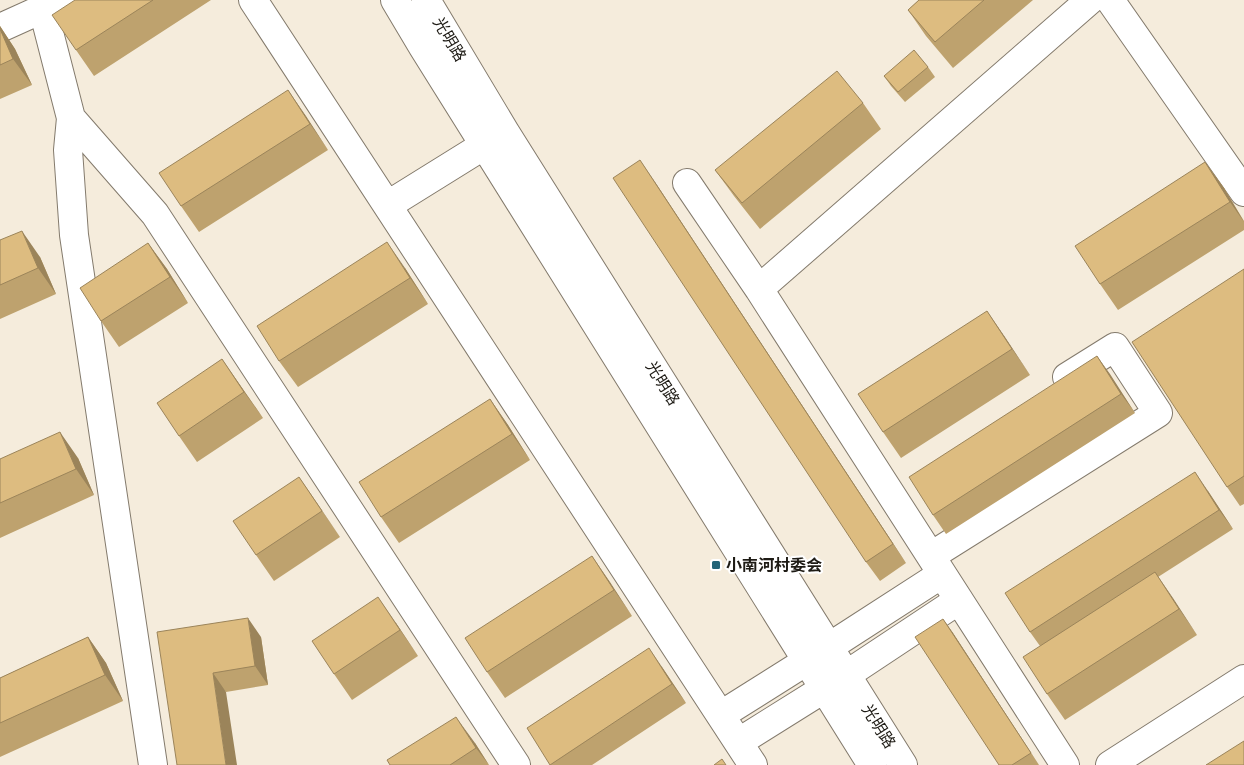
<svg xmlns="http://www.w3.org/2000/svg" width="1244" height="765" font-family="Manrope,'Noto Sans SC',sans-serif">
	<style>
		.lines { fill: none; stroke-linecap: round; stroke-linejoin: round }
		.minor-casing { stroke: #837a6c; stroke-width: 30 }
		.minor { stroke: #fff; stroke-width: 28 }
		.wall { fill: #bea26e }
		.shaded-wall { fill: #9b845a }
		.building { fill: #ddbc80; stroke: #9b845a }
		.poi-dot { fill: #236478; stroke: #fff; stroke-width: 2 }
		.labels { text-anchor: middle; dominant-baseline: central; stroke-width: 4; stroke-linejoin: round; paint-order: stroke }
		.street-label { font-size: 16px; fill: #1e1b15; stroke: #fff }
		.poi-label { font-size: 16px; font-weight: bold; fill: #1e1b15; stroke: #fff; text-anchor: start }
	</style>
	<rect width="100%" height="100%" fill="#f5ecdc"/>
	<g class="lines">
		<g class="minor-casing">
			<path id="minor" d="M253,0L753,765
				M395,0L423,47L872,765
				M426,0L505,132L903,765
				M1110,0L1244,192
				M43,9L71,118L68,150L74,235L153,765
				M0,28L62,0
				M71,118L155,214L516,765
				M687,183L759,289L1065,765
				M388,205L499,136
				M759,289L1090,0
				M931,556L1158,413L1115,347L1067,377
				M721,715L829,647L942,574
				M739,742L846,675L959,600
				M1110,765L1244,679"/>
		</g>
		<use href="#minor" class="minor"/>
	</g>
	<path class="wall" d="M75,0H211L94,76L76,50Z
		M919,0H1033L953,68L926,36L908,10Z
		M0,26L15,49L32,85L0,99Z
		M928,67L935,77L905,102L891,86L884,76Z
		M288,90L328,150L199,232L181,206Z
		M863,103L881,129L760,229L734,196L715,170Z
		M1205,162L1224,188L1244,221V230L1118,310L1100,284Z
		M653,179L906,563L880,581L866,562Z
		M0,240L40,257L56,294L0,319Z
		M148,243L167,269L188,303L119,347L101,321Z
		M405,268L428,304L298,387L279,361Z
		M1244,269V504L1240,506L1227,487Z
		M987,311L1030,375L901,458L883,432Z
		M1097,356L1135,413L946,534L933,515Z
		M222,359L263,418L197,462L179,436Z
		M490,399L508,425L530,460L399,543L381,517Z
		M78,458L94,495L0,538V459Z
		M299,477L340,537L274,581L256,555Z
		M1208,491L1233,529L1158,577L1197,635L1065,720L1047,694L1040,646L1030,632Z
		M592,556L632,616L505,698L487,672Z
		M943,619L953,633L1039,765H999Z
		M396,623L418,656L352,700L334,674Z
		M157,632L261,637L268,685L226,692Z
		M88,637L106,663L123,701L0,757V678Z
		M662,667L686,703L592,765H551L527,728Z
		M475,743L489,765H390Z"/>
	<path class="shaded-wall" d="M0,26L15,49L32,85L13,59L0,29Z
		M288,90L306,116L328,150L310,124Z
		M640,160L653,179L906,563L893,544Z
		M1205,162L1224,188L1244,222L1230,202Z
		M22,231L40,257L56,294L38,268Z
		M387,242L405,268L428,304L410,278Z
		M148,243L167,269L188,303L170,277Z
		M987,311L1005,337L1030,375L1012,349Z
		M1097,356L1110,374L1135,413L1121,394Z
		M222,359L240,385L263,418L244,392Z
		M490,399L508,425L530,460L512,434Z
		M60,432L78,458L94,495L76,469Z
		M1195,472L1208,491L1233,529L1219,510Z
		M299,477L317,503L340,537L322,511Z
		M592,556L610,582L632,616L614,590Z
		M1155,572L1173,598L1197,635L1179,609Z
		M378,597L396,623L418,656L400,630Z
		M248,618L261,637L268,685L255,666Z
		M943,619L953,633L1039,765L1031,753Z
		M88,637L106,663L123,701L105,675Z
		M649,648L662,667L686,703L672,684Z
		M213,673L226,692L237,765H226Z
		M456,717L475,743L489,765L476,748Z"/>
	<path class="building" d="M75,0H153L76,50L52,15Z
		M919,0H984L935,42L908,10Z
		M0,29L13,59L0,65Z
		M914,50L928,67L898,92L884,76Z
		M837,71L863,103L742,203L715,170Z
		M288,90L310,124L181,206L159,173Z
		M640,160L893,544L866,562L613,178Z
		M1205,162L1230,202L1100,284L1075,246Z
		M22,231L38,268L0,285V240Z
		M387,242L410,278L279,361L257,326Z
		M148,243L170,277L101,321L80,288Z
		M1244,269V476L1227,487L1132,342Z
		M987,311L1012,349L883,432L858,394Z
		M1097,356L1121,394L933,515L909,477Z
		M222,359L244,392L179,436L157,403Z
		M490,399L512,434L381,517L359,482Z
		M60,432L76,469L0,503V459Z
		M1195,472L1219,510L1030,632L1005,593Z
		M299,477L322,511L256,555L233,521Z
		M592,556L614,590L487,672L465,638Z
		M1155,572L1179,609L1047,694L1023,657Z
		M378,597L400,630L334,674L312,641Z
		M248,618L255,666L213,673L226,765H177L157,632Z
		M943,619L1031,753L1012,765H999L915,637Z
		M88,637L105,675L0,723V678Z
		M649,648L672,684L550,765L527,728Z
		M456,717L476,748L450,765H390L387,760Z
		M1244,741V765H1206Z
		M722,759L726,765H714Z"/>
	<rect class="poi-dot" x="711" y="560" width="10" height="10" rx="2.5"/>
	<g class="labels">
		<g class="street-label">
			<text transform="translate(450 39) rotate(59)">光明路</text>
			<text transform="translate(663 383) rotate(58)">光明路</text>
			<text transform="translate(879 726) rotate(58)">光明路</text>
		</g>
		<g class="poi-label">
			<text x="726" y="565">小南河村委会</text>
		</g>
	</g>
</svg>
